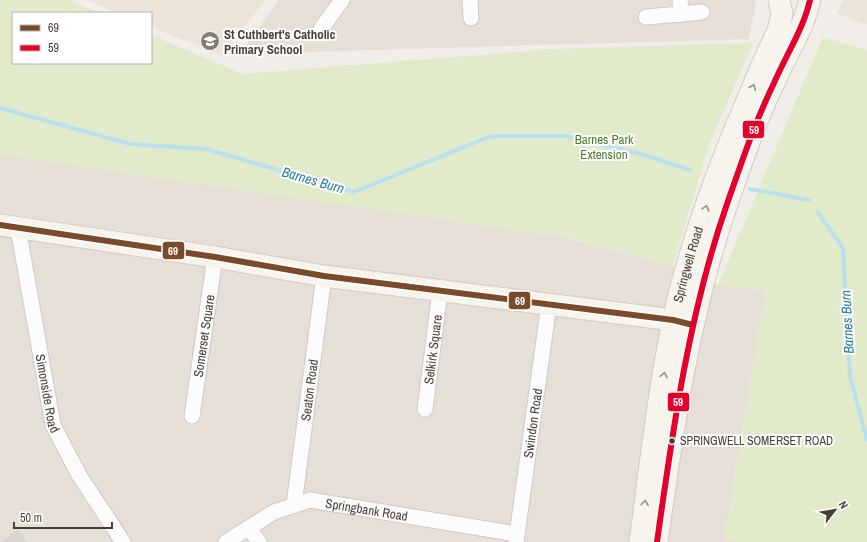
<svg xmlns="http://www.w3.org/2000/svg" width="867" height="542" font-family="'Archivo Narrow',sans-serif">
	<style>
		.residential { fill: #e5dfd7 }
		.education { fill: #ece4d9 }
		.green { fill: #e1ebc9 }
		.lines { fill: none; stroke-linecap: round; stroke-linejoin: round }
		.stream { stroke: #badff0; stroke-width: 4 }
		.building { fill: #d9d5d1; stroke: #d9d5d0 }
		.street-casing { stroke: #cdcac6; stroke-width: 17 }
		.secondary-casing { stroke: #d1cac1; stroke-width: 23 }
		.street { stroke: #fdfcfc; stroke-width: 15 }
		.secondary { stroke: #f7f4ee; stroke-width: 21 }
		.bus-1-casing { stroke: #fff; stroke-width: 9 }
		.bus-2-casing { stroke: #fff; stroke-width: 9 }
		.bus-1 { stroke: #7a4b2a; stroke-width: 6 }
		.bus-2 { stroke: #e4002b; stroke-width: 6 }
		.oneway { stroke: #969089 }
		.bus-dot { fill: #473e36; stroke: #fff; stroke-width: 1.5 }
		.labels { text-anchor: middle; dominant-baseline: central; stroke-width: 4; stroke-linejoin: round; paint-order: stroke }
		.bus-label { font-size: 12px; fill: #473e36; stroke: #fff; text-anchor: start }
		.poi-label { font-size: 13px; font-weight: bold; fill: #473e36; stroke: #fff; text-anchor: start }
		.park-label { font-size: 13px; fill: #4f7a27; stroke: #fff }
		.street-label { font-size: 13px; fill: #473e36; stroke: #fff }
		.water-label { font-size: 14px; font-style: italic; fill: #297da6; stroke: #fff }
		.line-badge { stroke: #fff; stroke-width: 1.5 }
		.badge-label { font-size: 11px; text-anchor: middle; font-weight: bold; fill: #fff }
	</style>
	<rect width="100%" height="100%" fill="#f1eeea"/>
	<path class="residential" d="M279,0H756L749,39L239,54Z
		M0,91L673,266L718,285L766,291L724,539L742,542H0Z"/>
	<path class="education" d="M87,0H265L223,56L151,27V13H118Z
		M844,0H867V25L836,13Z"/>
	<path class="green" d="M0,0H69L100,13H13V63H151V35L243,74L554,49L753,43L709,145L673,266L573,239L0,155Z
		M823,37L867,50V542H742L724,539L766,291L718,285Z"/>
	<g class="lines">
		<path class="stream" d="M0,108L130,144L206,149L354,192L491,136H566L641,154L690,170
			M750,189L809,200
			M817,211L843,248L850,376L867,440"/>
	</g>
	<path class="building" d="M18,530L26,542H1Z"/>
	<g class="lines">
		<g class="street-casing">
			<g id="street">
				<path d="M470,0L471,18"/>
				<path d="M681,14L702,12"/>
				<path d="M646,17L681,14L680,0"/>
				<path d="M321,29L342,0"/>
				<path id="s1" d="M18,228L53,425L79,475L123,542"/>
				<path id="s2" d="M425,409L440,291"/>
				<path id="s3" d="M192,416L215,257"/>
				<path id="s4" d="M294,505L324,276"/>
				<path d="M249,528L259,542"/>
				<path id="s5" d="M226,542L274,512L310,500L517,534"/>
				<path id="s6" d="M516,542L549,304"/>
			</g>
		</g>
		<g class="secondary-casing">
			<g id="secondary">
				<path d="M0,225L215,257L324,276L673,320L693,325"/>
				<path id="s7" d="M640,542C650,468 658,394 673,321C689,246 716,173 746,103C756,79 766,54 778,31L782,14L779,0"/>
				<path d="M657,542C673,428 689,313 727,204C741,164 755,122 774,83C786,55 803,30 810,0"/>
			</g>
		</g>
		<use href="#street" class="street"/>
		<use href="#secondary" class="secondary"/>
		<g class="bus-1-casing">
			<path id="bus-1" d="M0,225L215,257L324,276L673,320L693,325"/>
		</g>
		<g class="bus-2-casing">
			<path id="bus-2" d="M657,542C673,428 689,313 727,204C741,164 755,122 774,83C786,55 803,30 810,0"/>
		</g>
		<use href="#bus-1" class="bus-1"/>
		<use href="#bus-2" class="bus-2"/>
	</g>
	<defs><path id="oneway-chevron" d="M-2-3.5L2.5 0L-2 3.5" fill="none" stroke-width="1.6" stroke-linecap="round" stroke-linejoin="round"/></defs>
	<g class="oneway">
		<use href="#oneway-chevron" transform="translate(753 87) rotate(-67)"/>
		<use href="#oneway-chevron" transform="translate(706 208) rotate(-72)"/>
		<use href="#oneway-chevron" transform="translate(664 375) rotate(-80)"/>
		<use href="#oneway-chevron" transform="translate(645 503) rotate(-82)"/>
	</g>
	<defs>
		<g id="school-disc" transform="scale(1)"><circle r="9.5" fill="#827c75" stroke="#fff"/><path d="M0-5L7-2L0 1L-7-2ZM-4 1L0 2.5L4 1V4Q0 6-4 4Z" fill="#fff"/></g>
	</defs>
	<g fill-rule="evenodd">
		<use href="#school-disc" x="210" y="41"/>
	</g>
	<circle class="bus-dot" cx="672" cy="441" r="3.5"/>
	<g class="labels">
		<g class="bus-label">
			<text x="680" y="441">SPRINGWELL SOMERSET ROAD</text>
		</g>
		<g class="poi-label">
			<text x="224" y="34">St Cuthbert's Catholic<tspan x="224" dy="15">Primary School</tspan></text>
		</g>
		<g class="park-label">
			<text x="604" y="139">Barnes Park<tspan x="604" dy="15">Extension</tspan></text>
		</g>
		<g class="street-label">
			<text stroke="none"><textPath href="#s7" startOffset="282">Springwell Road</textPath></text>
			<text stroke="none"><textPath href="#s3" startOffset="81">Somerset Square</textPath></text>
			<text stroke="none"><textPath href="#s2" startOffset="60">Selkirk Square</textPath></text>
			<text stroke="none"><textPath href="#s4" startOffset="116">Seaton Road</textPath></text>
			<text stroke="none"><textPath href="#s1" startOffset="168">Simonside Road</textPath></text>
			<text stroke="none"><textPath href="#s6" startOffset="120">Swindon Road</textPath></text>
			<text stroke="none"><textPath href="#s5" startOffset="152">Springbank Road</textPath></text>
		</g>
		<g class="water-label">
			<text transform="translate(313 180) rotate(16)">Barnes Burn</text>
			<text transform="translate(847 322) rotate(-93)">Barnes Burn</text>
		</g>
	</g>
	<g class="line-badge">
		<rect x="742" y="120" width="23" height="19" rx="4" fill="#e4002b"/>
		<rect x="162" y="241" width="23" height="19" rx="4" fill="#7a4b2a"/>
		<rect x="508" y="291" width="23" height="19" rx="4" fill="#7a4b2a"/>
		<rect x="667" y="392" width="23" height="20" rx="4" fill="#e4002b"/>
	</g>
	<g class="badge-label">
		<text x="754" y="134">59</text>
		<text x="173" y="255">69</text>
		<text x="520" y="305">69</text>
		<text x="678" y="406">59</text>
	</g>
	<rect x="12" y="12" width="140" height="52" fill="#ffffff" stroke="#b5b2af"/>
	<rect x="20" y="25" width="20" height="6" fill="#7a4b2a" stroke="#b5b2af"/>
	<text x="48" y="32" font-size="12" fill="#473e36">69</text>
	<rect x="20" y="45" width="20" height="6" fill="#e4002b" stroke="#b5b2af"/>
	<text x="48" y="52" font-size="12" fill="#473e36">59</text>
	<g transform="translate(835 510) rotate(59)" stroke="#ffffff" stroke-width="3" paint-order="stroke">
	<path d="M0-3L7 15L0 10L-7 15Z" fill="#473e36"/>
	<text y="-6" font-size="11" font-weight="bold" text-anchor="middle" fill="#473e36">N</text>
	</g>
	<path d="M14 522v6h98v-6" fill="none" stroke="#473e36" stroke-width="2"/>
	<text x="20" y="522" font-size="12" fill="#473e36" stroke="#ffffff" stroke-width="3" paint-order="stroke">50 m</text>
</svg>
